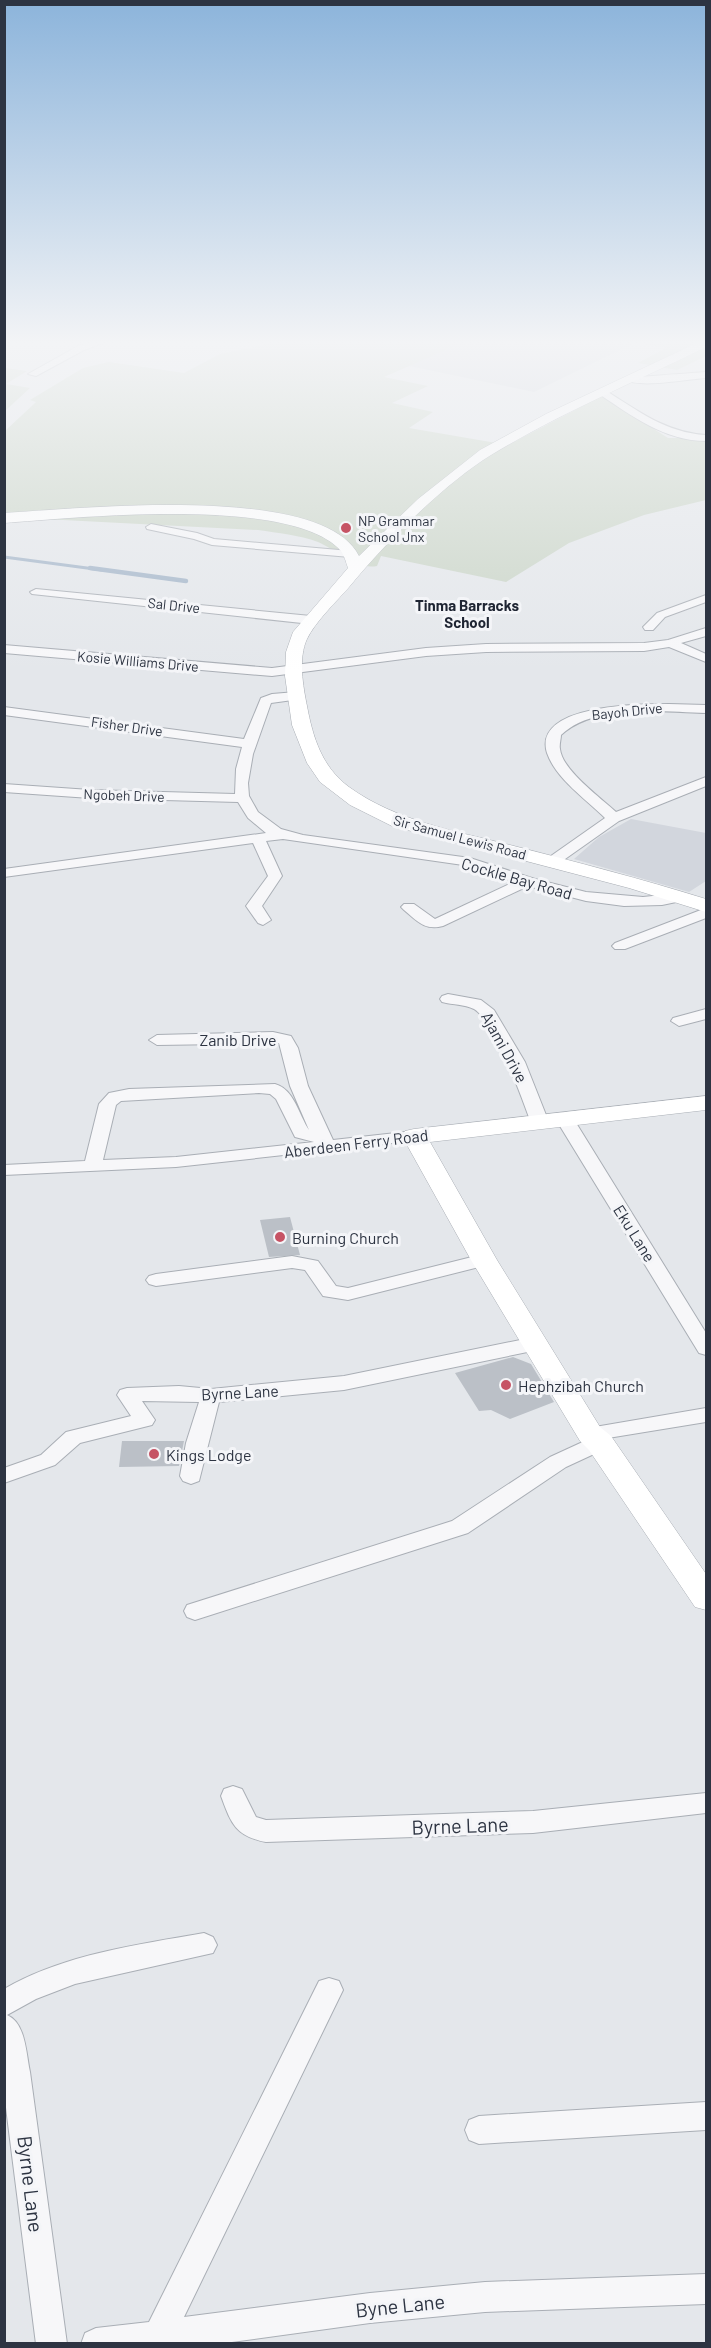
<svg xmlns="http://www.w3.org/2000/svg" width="711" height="2348" font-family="Barlow,sans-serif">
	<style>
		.built { fill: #d2d6dd }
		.green { fill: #c9d4c6 }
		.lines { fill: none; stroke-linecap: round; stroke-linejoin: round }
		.stream-far1 { stroke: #a2b4c8; stroke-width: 3 }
		.stream { stroke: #a2b4c8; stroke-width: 4.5 }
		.building { fill: #bbc0c7 }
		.street-casing { stroke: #a9aeb5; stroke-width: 2 }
		.secondary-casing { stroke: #a9aeb5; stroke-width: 1 }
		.street { fill: #f7f7f9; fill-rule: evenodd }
		.secondary { fill: #fff; fill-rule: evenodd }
		.poi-dot { fill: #c65364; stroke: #f4f5f8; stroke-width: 2 }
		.labels { text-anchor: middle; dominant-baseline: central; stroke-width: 6; stroke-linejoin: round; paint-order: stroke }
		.far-poi-label { font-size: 14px; fill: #2d3442; stroke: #f4f5f8; text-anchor: start }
		.far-street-label { font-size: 14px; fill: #2d3442; stroke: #f4f5f8 }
		.far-neighbourhood-label { font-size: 15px; font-weight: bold; fill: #1f2533; stroke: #f4f5f8 }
		.street-label { font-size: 16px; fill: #2d3442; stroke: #f4f5f8 }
		.poi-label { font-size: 16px; fill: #2d3442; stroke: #f4f5f8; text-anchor: start }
		.near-street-label { font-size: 20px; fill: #2d3442; stroke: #f4f5f8 }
	</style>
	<rect width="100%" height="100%" fill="#e4e7eb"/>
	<path class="built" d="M436,343H634L534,392L390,362Z
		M631,819L706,833V881L689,892L574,859L599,837Z"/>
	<path class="green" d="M272,343H462L384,377L428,386L392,403L433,412L409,428L508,445L602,396L668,438H706V500L644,515L569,543L506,582L381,556L377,566C356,570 337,550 318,542C299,535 278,533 258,530L5,517V431L36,402L30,400L83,368L109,362L184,373L220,354Z
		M639,343H706V356L677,370L638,363L666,348Z
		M5,368L27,371L6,384L30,388L5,411Z"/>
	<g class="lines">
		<path class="stream-far1" d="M4,557L102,570"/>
		<path class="stream" d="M90,568L186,581"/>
	</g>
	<path class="building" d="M290,1217L300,1255L269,1257L260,1220Z
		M513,1357L531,1364L554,1402L510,1419L491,1410L479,1411L455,1373Z
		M122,1441H184L179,1466L119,1467Z"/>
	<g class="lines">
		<g class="street-casing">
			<path id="street" d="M90,343H103L84,350L36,376L28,374L78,346Z
				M706,372V378C687,379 639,389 624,379C628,377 695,373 706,372Z
				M599,390H605C638,411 667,433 706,435V441C665,441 632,416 599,394Z
				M151,524L197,533L214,539L350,551L356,554L350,557L212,545L194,539L147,529L146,527Z
				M36,589L311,616L317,620L311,624L32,594L30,592Z
				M706,595V602L665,617L653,630H645L643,627L657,613Z
				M706,628V636L681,643L706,654V662L669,647L644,651L486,652L426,656L272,676L4,653V645L272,668L426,648L486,644L644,643L668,640Z
				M296,692L300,693L302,696L300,699L271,703L253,754L248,783L249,796L258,812L281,829L303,835L470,858L535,879L586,892L643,897L681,893L688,897L686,900L662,905L624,906L586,901L528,886L443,926C425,931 417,921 404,910L401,907L404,904H414L435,919L514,882L470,866L283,839L266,841L282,876L262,906L271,920L263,925L258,923L246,906L268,876L253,843L4,877V869L266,833L248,818L238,802L90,798L4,792V784L90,790L235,794L236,769L242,747L4,715V707L244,739L261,698L272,694Z
				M669,704L706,705V713C663,712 595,703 561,735C561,739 559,745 560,749C562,770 601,798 616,812L706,777V786L619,821L558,864H548L546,861L548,858L605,818C586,799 556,779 547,753C532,704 641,704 669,704Z
				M706,908V918L625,949H615L612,946L615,943Z
				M448,994L481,1000L494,1010L525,1062L548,1120L545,1124H533L530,1120C521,1096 495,1022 474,1009C464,1004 453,1005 442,1002L440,999L442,996Z
				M706,1009V1019L679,1026L671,1021L673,1018Z
				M273,1032L291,1036L298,1048L308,1086L333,1140L414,1131L420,1132L423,1136L420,1140L176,1167L4,1175V1165L85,1161L99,1104L109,1093L129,1089L275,1084C294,1089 299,1115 309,1130L290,1086L279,1043L157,1045L149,1040L157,1035ZM259,1093L270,1094L276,1099L295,1137L314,1142L176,1157L103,1160L116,1105L121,1101Z
				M564,1113L570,1114L573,1118L706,1333V1355L699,1353L555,1118L558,1114Z
				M484,1254L491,1256L493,1260L491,1264L348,1300L323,1296L305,1270L292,1268L156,1286L149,1284L146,1280L149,1276L156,1274L292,1256L318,1261L336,1286L348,1288Z
				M535,1337L542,1339L545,1344L542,1349L344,1390L219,1402L199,1481L191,1484L183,1481L180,1476L186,1443L199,1402L142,1401L155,1420L152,1425L80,1443L55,1465L4,1483V1468L41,1455L66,1432L131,1416L117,1395L120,1390L127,1388L179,1386L211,1389L344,1376Z
				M706,1408V1422L608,1438L611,1443L607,1448L566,1467L468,1533L195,1620L187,1617L184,1611L187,1605L452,1521L550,1457L587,1440L583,1439L580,1434L583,1429Z
				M233,1786L242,1789L256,1817L266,1820L533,1811L706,1793V1813L533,1833L266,1842C235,1836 231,1823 221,1796L224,1789Z
				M204,1933L213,1937L217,1945L213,1953L75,1984L36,1999L7,2015C26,2023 26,2054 30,2072L67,2344H36L4,2092V1989C65,1954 136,1945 204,1933Z
				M329,1978L339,1981L343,1990L184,2317L370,2293L485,2282L706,2274V2304L485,2312L370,2323L217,2344H81L85,2333L96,2328L149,2322L319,1981Z
				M706,2102V2130L479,2144L469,2140L465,2130L469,2120L479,2116Z"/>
		</g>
		<g class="secondary-casing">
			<path id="secondary" d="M697,343H706V347C635,382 560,413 491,455C444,484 385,543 350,586C337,601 315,622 307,639C298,658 303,686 307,706C313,738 322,767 349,787C396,821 455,831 510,845C576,862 642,879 706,899V912L629,888L392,826L350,805L320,782L307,763L292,725L285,676L286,652L293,632L348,568C346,562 344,555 341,551C292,495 76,518 4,523V513C76,509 323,482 359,556L418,499L480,450L546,414Z
				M706,1096V1110L430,1142L497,1260L600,1427L611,1436L706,1574V1610L695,1607L589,1450L580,1441L471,1260L402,1136L405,1131L414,1129Z"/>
		</g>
		<use href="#street" class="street"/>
		<use href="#secondary" class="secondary"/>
	</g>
	<linearGradient id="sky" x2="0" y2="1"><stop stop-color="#8cb4db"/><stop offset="0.51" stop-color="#f3f4f6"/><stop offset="1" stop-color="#f3f4f6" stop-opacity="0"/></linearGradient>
	<rect width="711" height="672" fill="url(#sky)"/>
	<g class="poi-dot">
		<circle cx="346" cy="528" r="6"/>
		<circle cx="280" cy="1237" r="6"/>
		<circle cx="506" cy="1385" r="6"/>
		<circle cx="154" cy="1454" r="6"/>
	</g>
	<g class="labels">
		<g class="far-poi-label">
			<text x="358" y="520">NP Grammar<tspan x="358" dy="16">School Jnx</tspan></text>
		</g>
		<g class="far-street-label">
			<text transform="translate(174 605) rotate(6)">Sal Drive</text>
			<text transform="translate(138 661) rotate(5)">Kosie Williams Drive</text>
			<text transform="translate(627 711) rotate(-6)">Bayoh Drive</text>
			<text transform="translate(127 726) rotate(8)">Fisher Drive</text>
			<text transform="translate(124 795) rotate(2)">Ngobeh Drive</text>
			<text transform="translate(460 837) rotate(15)">Sir Samuel Lewis Road</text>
		</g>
		<g class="far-neighbourhood-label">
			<text x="467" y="605">Tinma Barracks<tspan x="467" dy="17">School</tspan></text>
		</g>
		<g class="street-label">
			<text transform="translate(517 878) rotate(16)">Cockle Bay Road</text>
			<text x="238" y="1039">Zanib Drive</text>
			<text transform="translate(505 1047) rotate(61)">Ajami Drive</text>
			<text transform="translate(356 1143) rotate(-7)">Aberdeen Ferry Road</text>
			<text transform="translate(635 1233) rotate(58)">Eku Lane</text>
			<text transform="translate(240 1392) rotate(-3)">Byrne Lane</text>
		</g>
		<g class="poi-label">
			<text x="292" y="1237">Burning Church</text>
			<text x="518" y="1385">Hephzibah Church</text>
			<text x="166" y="1454">Kings Lodge</text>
		</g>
		<g class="near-street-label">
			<text transform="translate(460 1825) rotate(-2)">Byrne Lane</text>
			<text transform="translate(31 2184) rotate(83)">Byrne Lane</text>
			<text transform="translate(400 2305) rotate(-6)">Byne Lane</text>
		</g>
	</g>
	<rect width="711" height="2348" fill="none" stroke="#2d3442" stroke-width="12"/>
</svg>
